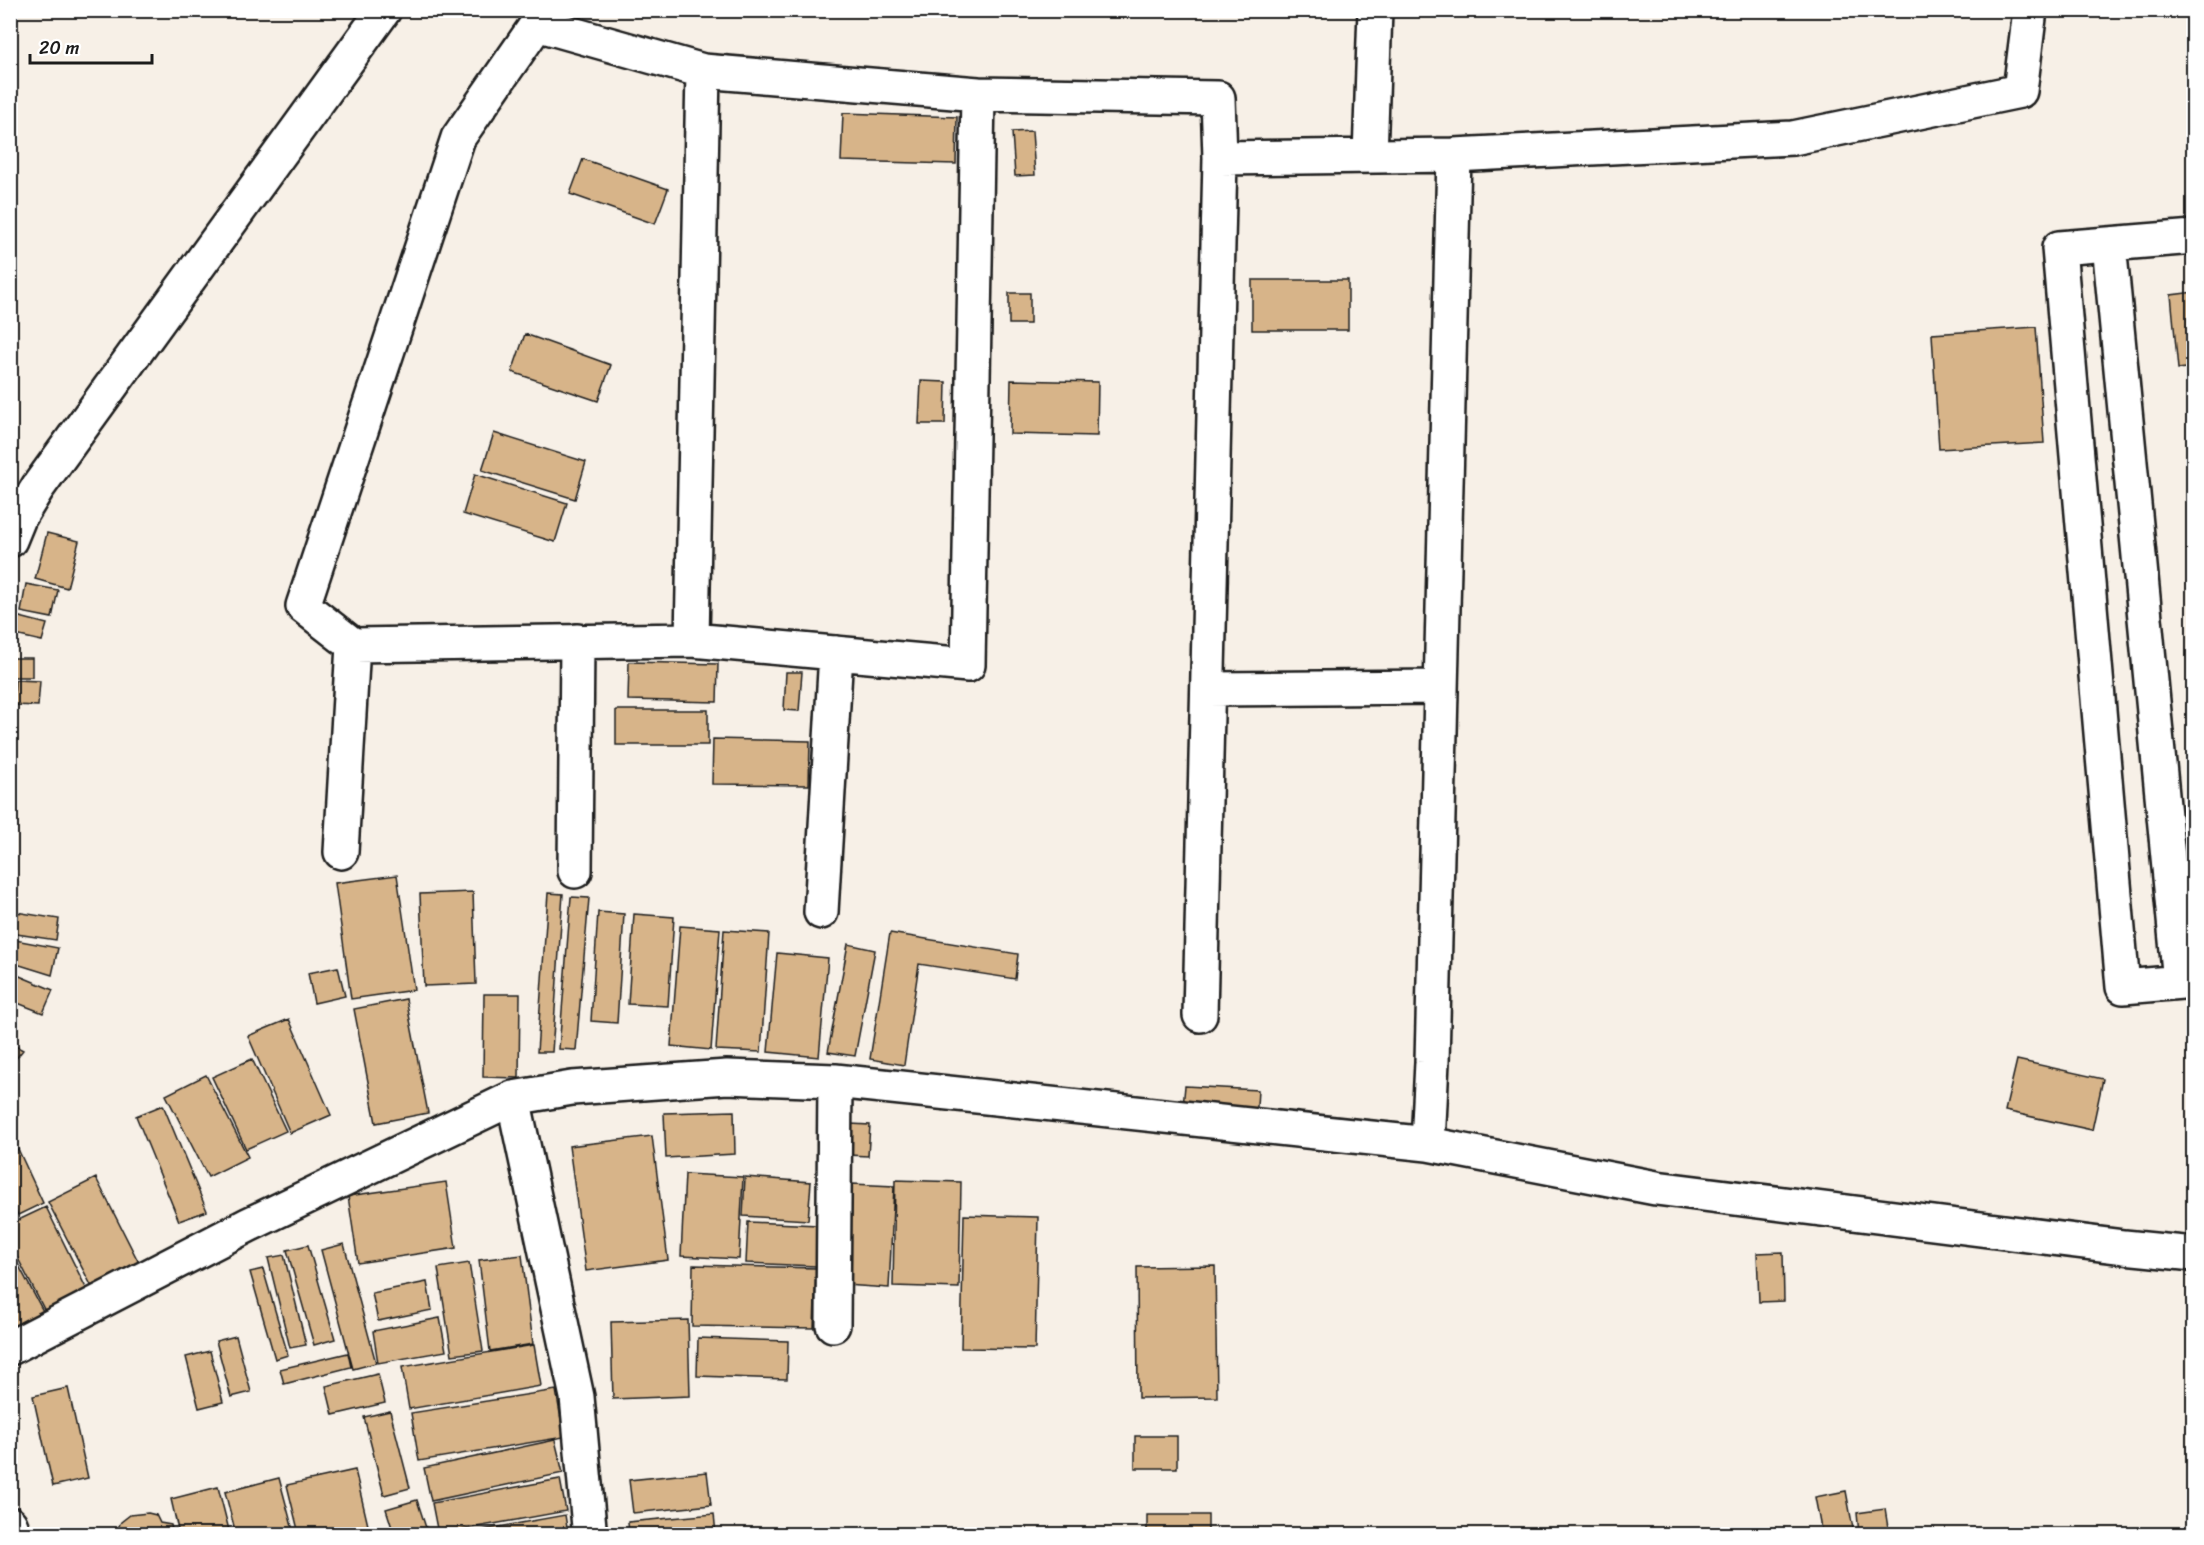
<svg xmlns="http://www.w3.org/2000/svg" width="2204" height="1545" font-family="Sriracha,sans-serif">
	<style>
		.building { fill: #d7b489; stroke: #1c1c1c; stroke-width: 1.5 }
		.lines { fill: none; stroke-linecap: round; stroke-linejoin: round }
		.minor-casing { stroke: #1c1c1c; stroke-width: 38 }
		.minor { stroke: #fff; stroke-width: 33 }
	</style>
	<rect width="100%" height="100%" fill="#f7f0e7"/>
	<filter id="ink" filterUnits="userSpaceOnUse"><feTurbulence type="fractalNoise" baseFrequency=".0167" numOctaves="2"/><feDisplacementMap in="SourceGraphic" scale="12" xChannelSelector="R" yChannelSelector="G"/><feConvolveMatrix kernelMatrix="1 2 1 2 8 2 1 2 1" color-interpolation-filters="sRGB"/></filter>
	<g filter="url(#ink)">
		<path class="building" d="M843,113L957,117L956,164L841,161Z
			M1032,131L1035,175L1015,176L1012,132Z
			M583,159L668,189L655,224L570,194Z
			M1252,280H1348V330H1252Z
			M2194,292V367L2178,369L2171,295Z
			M1009,293H1030V324H1009Z
			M2036,327L2044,443L1939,449L1932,334Z
			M525,334L611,365L598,401L512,372Z
			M1011,380L1098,382L1097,436L1010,434Z
			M921,381L946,382L945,424H919Z
			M494,433L586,462L575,499L482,470Z
			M475,474L567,503L555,542L463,514Z
			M47,533L79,541L67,588L35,579Z
			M26,584L58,590L52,618L21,612Z
			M16,616L47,624L42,641L11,634Z
			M10,658H32V677H10Z
			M629,662L718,664L717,702L628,700Z
			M786,672H802L799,711L784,710Z
			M15,680L40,681L38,706L14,705Z
			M616,710H708V745H616Z
			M713,739L810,741L809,785L712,784Z
			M397,875L414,990L351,999L335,883Z
			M473,892L476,984L424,986L420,894Z
			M548,893L563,894L552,1052H537Z
			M571,897L589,898L576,1050L559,1049Z
			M10,911L59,919L56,940L10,933Z
			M598,912L624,914L617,1023L591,1021Z
			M634,914L674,917L668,1006L628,1004Z
			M680,926L720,929L711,1050L671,1046Z
			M724,930L769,933L761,1052L716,1050Z
			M890,933L1018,954L1015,979L919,964L904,1065L870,1059Z
			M10,939L58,948L52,975L10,962Z
			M848,944L875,950L855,1056L828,1052Z
			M777,953L828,958L819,1057L768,1052Z
			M338,967L345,996L314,1003L308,973Z
			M10,972L53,990L43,1013L10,1000Z
			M484,994H520L519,1078L483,1077Z
			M406,999L428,1113L376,1123L354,1009Z
			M289,1019L331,1115L290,1133L248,1036Z
			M10,1043L23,1050L10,1066Z
			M252,1059L286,1131L246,1149L212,1077Z
			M2017,1060L2103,1079L2092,1130L2005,1111Z
			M206,1075L248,1157L208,1177L166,1095Z
			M1185,1086L1258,1090L1256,1122L1182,1117Z
			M163,1105L207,1211L179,1221L136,1116Z
			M734,1111L735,1154L666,1158L664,1113Z
			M850,1124L870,1125L868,1156L848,1155Z
			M652,1136L668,1260L586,1271L569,1146Z
			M18,1149L43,1203L18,1215L10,1200V1152Z
			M685,1174L743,1177L739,1259L681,1256Z
			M745,1177L811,1182L808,1220L743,1216Z
			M96,1178L139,1263L92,1287L48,1202Z
			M895,1180L961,1182L959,1288L893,1286Z
			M446,1182L456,1248L358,1263L348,1196Z
			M852,1184L894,1186L889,1288L845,1285Z
			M46,1207L87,1290L45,1311L10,1243V1224Z
			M964,1215L1038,1217L1035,1349L961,1348Z
			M748,1222L818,1225L816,1266L746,1263Z
			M344,1244L376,1363L353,1369L321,1250Z
			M308,1245L335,1339L314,1345L287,1250Z
			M10,1249L45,1315L10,1333Z
			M1783,1252L1784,1301L1759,1302L1757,1253Z
			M284,1255L306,1345L290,1348L268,1258Z
			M522,1255L533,1344L490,1351L479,1260Z
			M469,1263L483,1351L452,1355L438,1268Z
			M693,1265L816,1268L814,1328L692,1326Z
			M1215,1266L1217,1397L1138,1398L1137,1267Z
			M263,1269L288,1355L275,1359L250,1272Z
			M427,1282L432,1310L378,1321L372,1293Z
			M440,1318L446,1351L378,1363L373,1331Z
			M688,1320L690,1396L613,1399L611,1322Z
			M236,1336L251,1392L231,1397L216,1341Z
			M698,1338L788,1341L787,1379L697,1376Z
			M534,1345L541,1386L409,1409L402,1367Z
			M210,1351L223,1402L199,1408L186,1357Z
			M348,1353L351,1367L284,1384L280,1369Z
			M378,1374L385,1403L333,1415L326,1386Z
			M68,1388L88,1478L53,1486L33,1396Z
			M556,1390L564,1437L419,1461L411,1413Z
			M390,1411L410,1488L384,1495L364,1417Z
			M1135,1436H1177V1468H1135Z
			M555,1440L563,1473L431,1501L424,1468Z
			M355,1470L370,1534H299L287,1485Z
			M707,1472L711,1505L633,1513L629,1480Z
			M279,1478L294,1534H236L225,1492Z
			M560,1479L566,1511L438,1534L432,1503Z
			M218,1487L230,1534H179L171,1499Z
			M1846,1491L1854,1534H1822L1815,1497Z
			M417,1500L428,1534H394L386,1509Z
			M1885,1509L1889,1534H1859L1857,1513Z
			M148,1513L156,1515L160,1523L171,1525L173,1534H119L117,1530L121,1522L130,1515Z
			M714,1514L716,1534H629L628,1522Z
			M565,1515L568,1534H460Z
			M1147,1515H1208V1534H1147Z"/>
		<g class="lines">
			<g class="minor-casing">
				<path id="minor" d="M703,71L978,94
					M1454,155L1793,138L2020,91L2030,10
					M1370,156L1375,10
					M2194,237L2059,248L2123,987L2194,981
					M2109,244L2180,982
					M10,540L19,518L38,487L384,10
					M692,640L353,645L303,606L458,138L537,24L703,71L692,640L968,665L978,94L1218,98L1220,158
					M1208,689L1441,687
					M341,852L353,645
					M575,871L577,641
					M821,912L836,653
					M1200,1015L1220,158L1454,155L1432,1062L1428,1144
					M513,1098L577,1397L589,1527
					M833,1325L835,1081
					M10,1348L248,1225L513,1098L572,1088L727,1077L835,1081L1428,1144L1656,1188L2124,1247L2194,1254
					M10,1524L14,1534"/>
			</g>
			<use href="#minor" class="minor"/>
		</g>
	</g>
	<rect width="2204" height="1545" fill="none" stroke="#fff" stroke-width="36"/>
	<rect x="18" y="18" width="2168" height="1509" fill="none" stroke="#1c1c1c" stroke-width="2" filter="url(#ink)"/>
	<path d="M30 54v9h122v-9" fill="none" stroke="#1c1c1c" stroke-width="3"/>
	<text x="39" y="54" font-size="18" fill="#1c1c1c" stroke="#ffffff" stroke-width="4.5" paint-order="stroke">20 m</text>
</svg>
